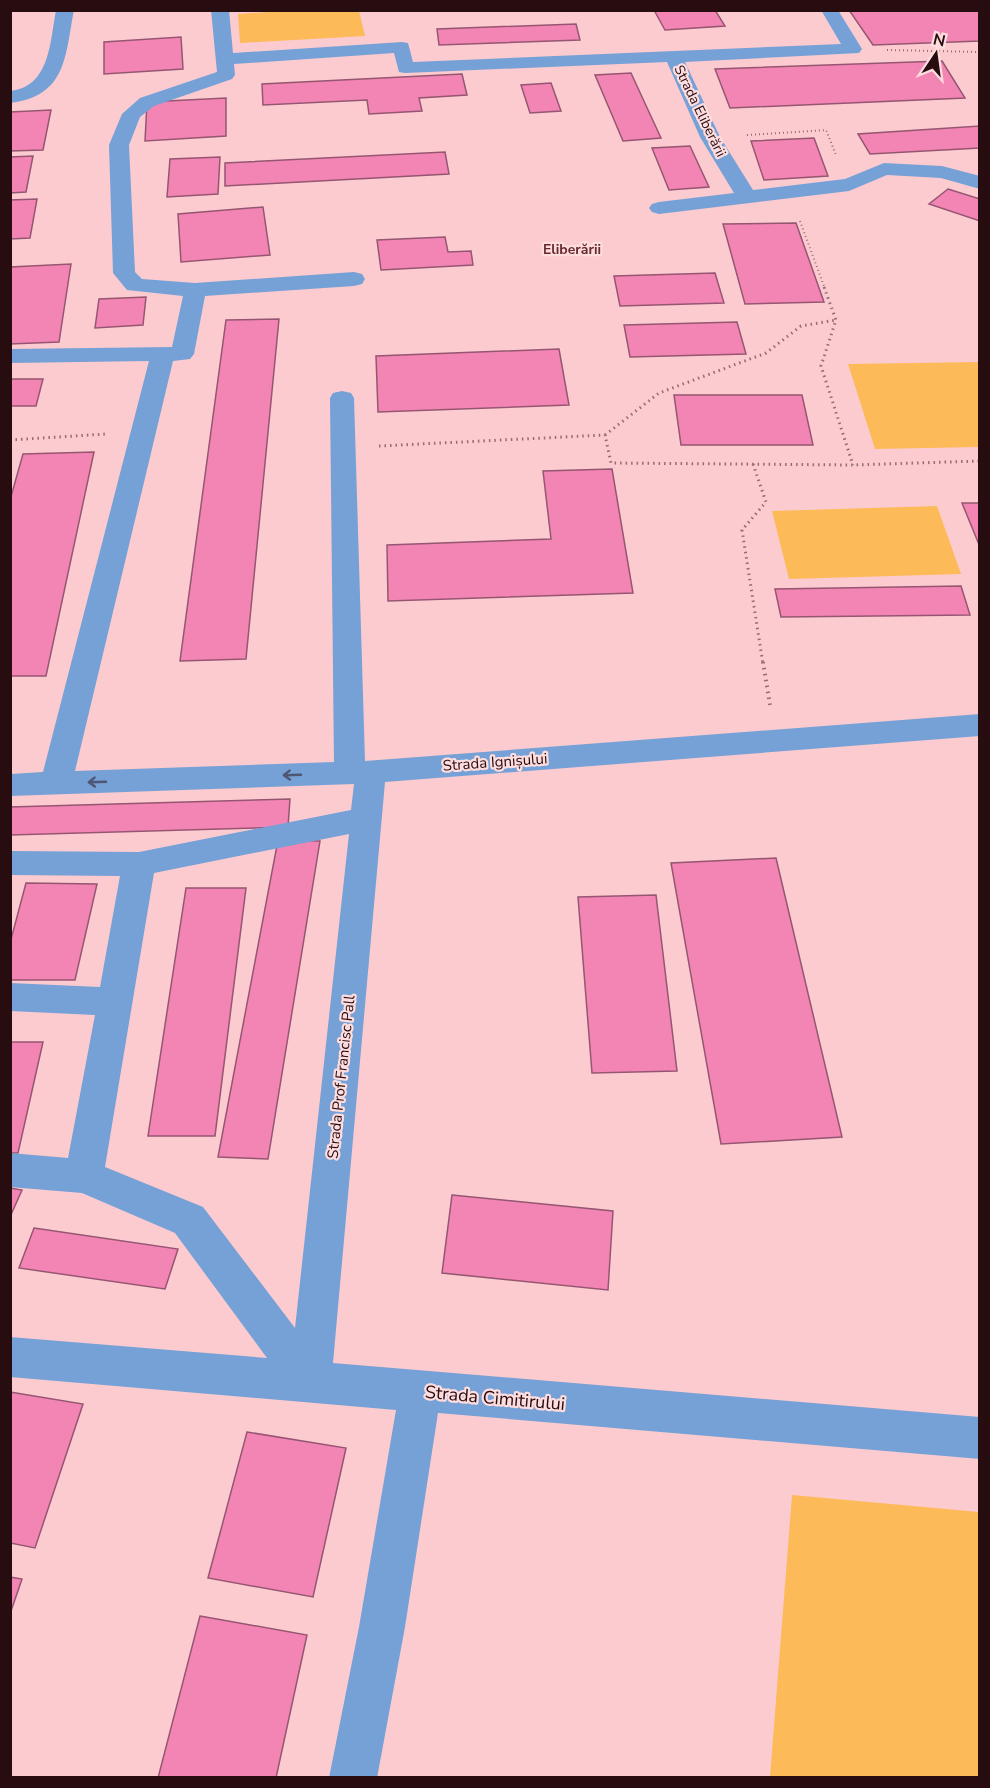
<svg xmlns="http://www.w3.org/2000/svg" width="990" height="1788" font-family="'Nunito Sans',sans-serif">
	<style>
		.green { fill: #fdba59 }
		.building { fill: #f385b5; stroke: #965672; stroke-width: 1.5 }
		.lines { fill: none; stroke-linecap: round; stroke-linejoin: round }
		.path-far2 { stroke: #936d71; stroke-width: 2; stroke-dasharray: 1 3; stroke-linecap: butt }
		.path-far1 { stroke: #936d71; stroke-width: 3; stroke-dasharray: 1.5 4; stroke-linecap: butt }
		.path { stroke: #936d71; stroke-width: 4; stroke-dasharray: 1.5 4.5; stroke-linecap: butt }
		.minor { fill: #75a1d6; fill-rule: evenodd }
		.oneway { stroke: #4e5673 }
		.labels { text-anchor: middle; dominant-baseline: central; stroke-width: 4.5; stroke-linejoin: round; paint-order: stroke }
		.far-street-label { font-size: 14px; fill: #270c10; stroke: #fedddf }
		.far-neighbourhood-label { font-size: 14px; font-weight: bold; fill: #672831; stroke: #fedddf }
		.street-label { font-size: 15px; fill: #270c10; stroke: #fedddf }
		.near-street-label { font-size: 18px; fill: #270c10; stroke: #fedddf }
	</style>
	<rect width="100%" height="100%" fill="#fccbcf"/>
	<path class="green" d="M296,10L359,11L365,36L240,43L238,14Z
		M979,362V447L875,449L848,364Z
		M937,506L961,574L789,579L772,511Z
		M792,1495L979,1512V1777H770Z"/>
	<path class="building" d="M654,10H715L725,26L665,30Z
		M849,10H980V41L873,45Z
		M576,24L580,40L439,45L437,29Z
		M181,37L183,69L104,74V42Z
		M942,61L965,98L730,108L715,69Z
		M631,73L661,138L623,141L595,75Z
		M462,74L467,95L419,98L422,111L369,114L367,100L263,105L262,84Z
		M551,83L561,111L530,113L521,85Z
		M226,98V136L145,141L147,102Z
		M51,110L43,150L10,151V112Z
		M980,126V148L870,154L858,134Z
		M814,138L828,176L764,180L751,141Z
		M690,146L709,187L669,190L652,148Z
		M445,152L449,174L225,186V163Z
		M33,156L26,192L10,193V157Z
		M220,157L218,194L167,197L170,159Z
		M948,189L980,199V221L929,204Z
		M37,199L30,238L10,239V200Z
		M263,207L270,255L181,262L178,214Z
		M796,223L824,302L745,304L723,224Z
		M445,237L448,252L471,251L473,265L381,270L377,240Z
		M71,264L59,342L10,344V267Z
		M715,273L724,303L620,306L614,276Z
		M146,297L143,325L95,328L99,299Z
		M279,319L246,659L180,661L226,320Z
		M737,322L746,354L630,357L624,325Z
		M559,349L569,405L378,412L376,356Z
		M10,379H43L36,406H10Z
		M674,395H802L813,445H681Z
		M94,452L46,676H10V500L23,454Z
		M612,469L633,593L388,601L387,545L551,539L543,471Z
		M962,503H980V547Z
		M961,586L970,615L781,617L775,589Z
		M290,799L288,827L10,835V807Z
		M278,840L320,841L268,1159L218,1157Z
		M776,858L842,1137L721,1144L671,863Z
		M26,883L97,884L75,980H10V943Z
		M186,888H246L215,1136H148Z
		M656,895L677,1071L592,1073L578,897Z
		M10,1042H43L18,1153H10Z
		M10,1188L22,1190L10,1217Z
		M452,1195L613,1211L608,1290L442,1273Z
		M34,1228L178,1249L165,1289L19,1268Z
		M10,1392L83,1404L35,1548L10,1543Z
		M247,1432L346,1448L313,1597L208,1578Z
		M10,1577L22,1579L10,1614Z
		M200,1616L307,1635L276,1778H158Z"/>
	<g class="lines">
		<path class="path-far2" d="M887,50L980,52
			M747,135L826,130L836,155
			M800,221L825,289"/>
		<path class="path-far1" d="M824,287L836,320L821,366L853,465
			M605,435L659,393L766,353L801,326L836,320
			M10,440L106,434
			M379,446L605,435L611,463L853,465L980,461
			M753,464L766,502L742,530L763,664"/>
		<path class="path" d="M763,662L770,705"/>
		<path class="minor" d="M56,10H74C65,56 67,96 10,103V91C50,87 50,42 56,10Z
			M211,10H229L233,53L402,42L408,43L413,62L841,44L821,10H838L862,49L859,53L685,62L720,137L753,190L845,179L884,163L942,166L980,176V189L941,178L887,175L849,191L659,214L652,212L649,208L652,204L659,202L734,193L700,137L667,62L405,73L399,72L394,53L234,64L235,75L232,79L154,106L140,117L129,145L135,272L142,279L195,283L354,272L362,274L365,279L362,284L354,286L205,296L194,354L190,359L173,361L75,771L334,762L330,398L333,393L342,391L351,393L354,398L365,761L980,714V736L385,782L333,1363L980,1417V1459L438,1413L405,1627L377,1778H329L359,1627L396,1410L10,1377V1337L267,1358L175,1233L82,1193L10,1187V1153L68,1158L95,1015L10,1011V983L100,987L120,876L10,875V851L139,852L351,810L354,784L10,796V774L43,772L149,361L10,363V349L172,347L183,296L127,290L113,273L109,145L122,114L140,98L217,72ZM349,834L295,1328L203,1207L105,1167L154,873Z"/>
	</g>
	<defs><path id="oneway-shaft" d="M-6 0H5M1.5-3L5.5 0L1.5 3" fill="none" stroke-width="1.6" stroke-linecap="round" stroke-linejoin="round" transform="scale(1.5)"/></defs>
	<g class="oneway">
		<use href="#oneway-shaft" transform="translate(292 775) rotate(178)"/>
		<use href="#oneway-shaft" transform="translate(97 782) rotate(178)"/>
	</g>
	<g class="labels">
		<g class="far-street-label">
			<text transform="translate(700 111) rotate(64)">Strada Eliberării</text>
		</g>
		<g class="far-neighbourhood-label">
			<text x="572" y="249">Eliberării</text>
		</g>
		<g class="street-label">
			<text transform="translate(495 762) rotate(-4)">Strada Ignișului</text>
			<text transform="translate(341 1077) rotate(-84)">Strada Prof Francisc Pall</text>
		</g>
		<g class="near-street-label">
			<text transform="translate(495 1398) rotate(5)">Strada Cimitirului</text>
		</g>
	</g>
	<rect width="990" height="1788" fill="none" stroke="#270c10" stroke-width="24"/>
	<g transform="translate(936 54) rotate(13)" stroke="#fedddf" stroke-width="4.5" paint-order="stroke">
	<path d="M0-4.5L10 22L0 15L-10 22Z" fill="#270c10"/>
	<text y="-9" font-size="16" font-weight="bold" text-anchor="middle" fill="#270c10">N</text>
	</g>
</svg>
